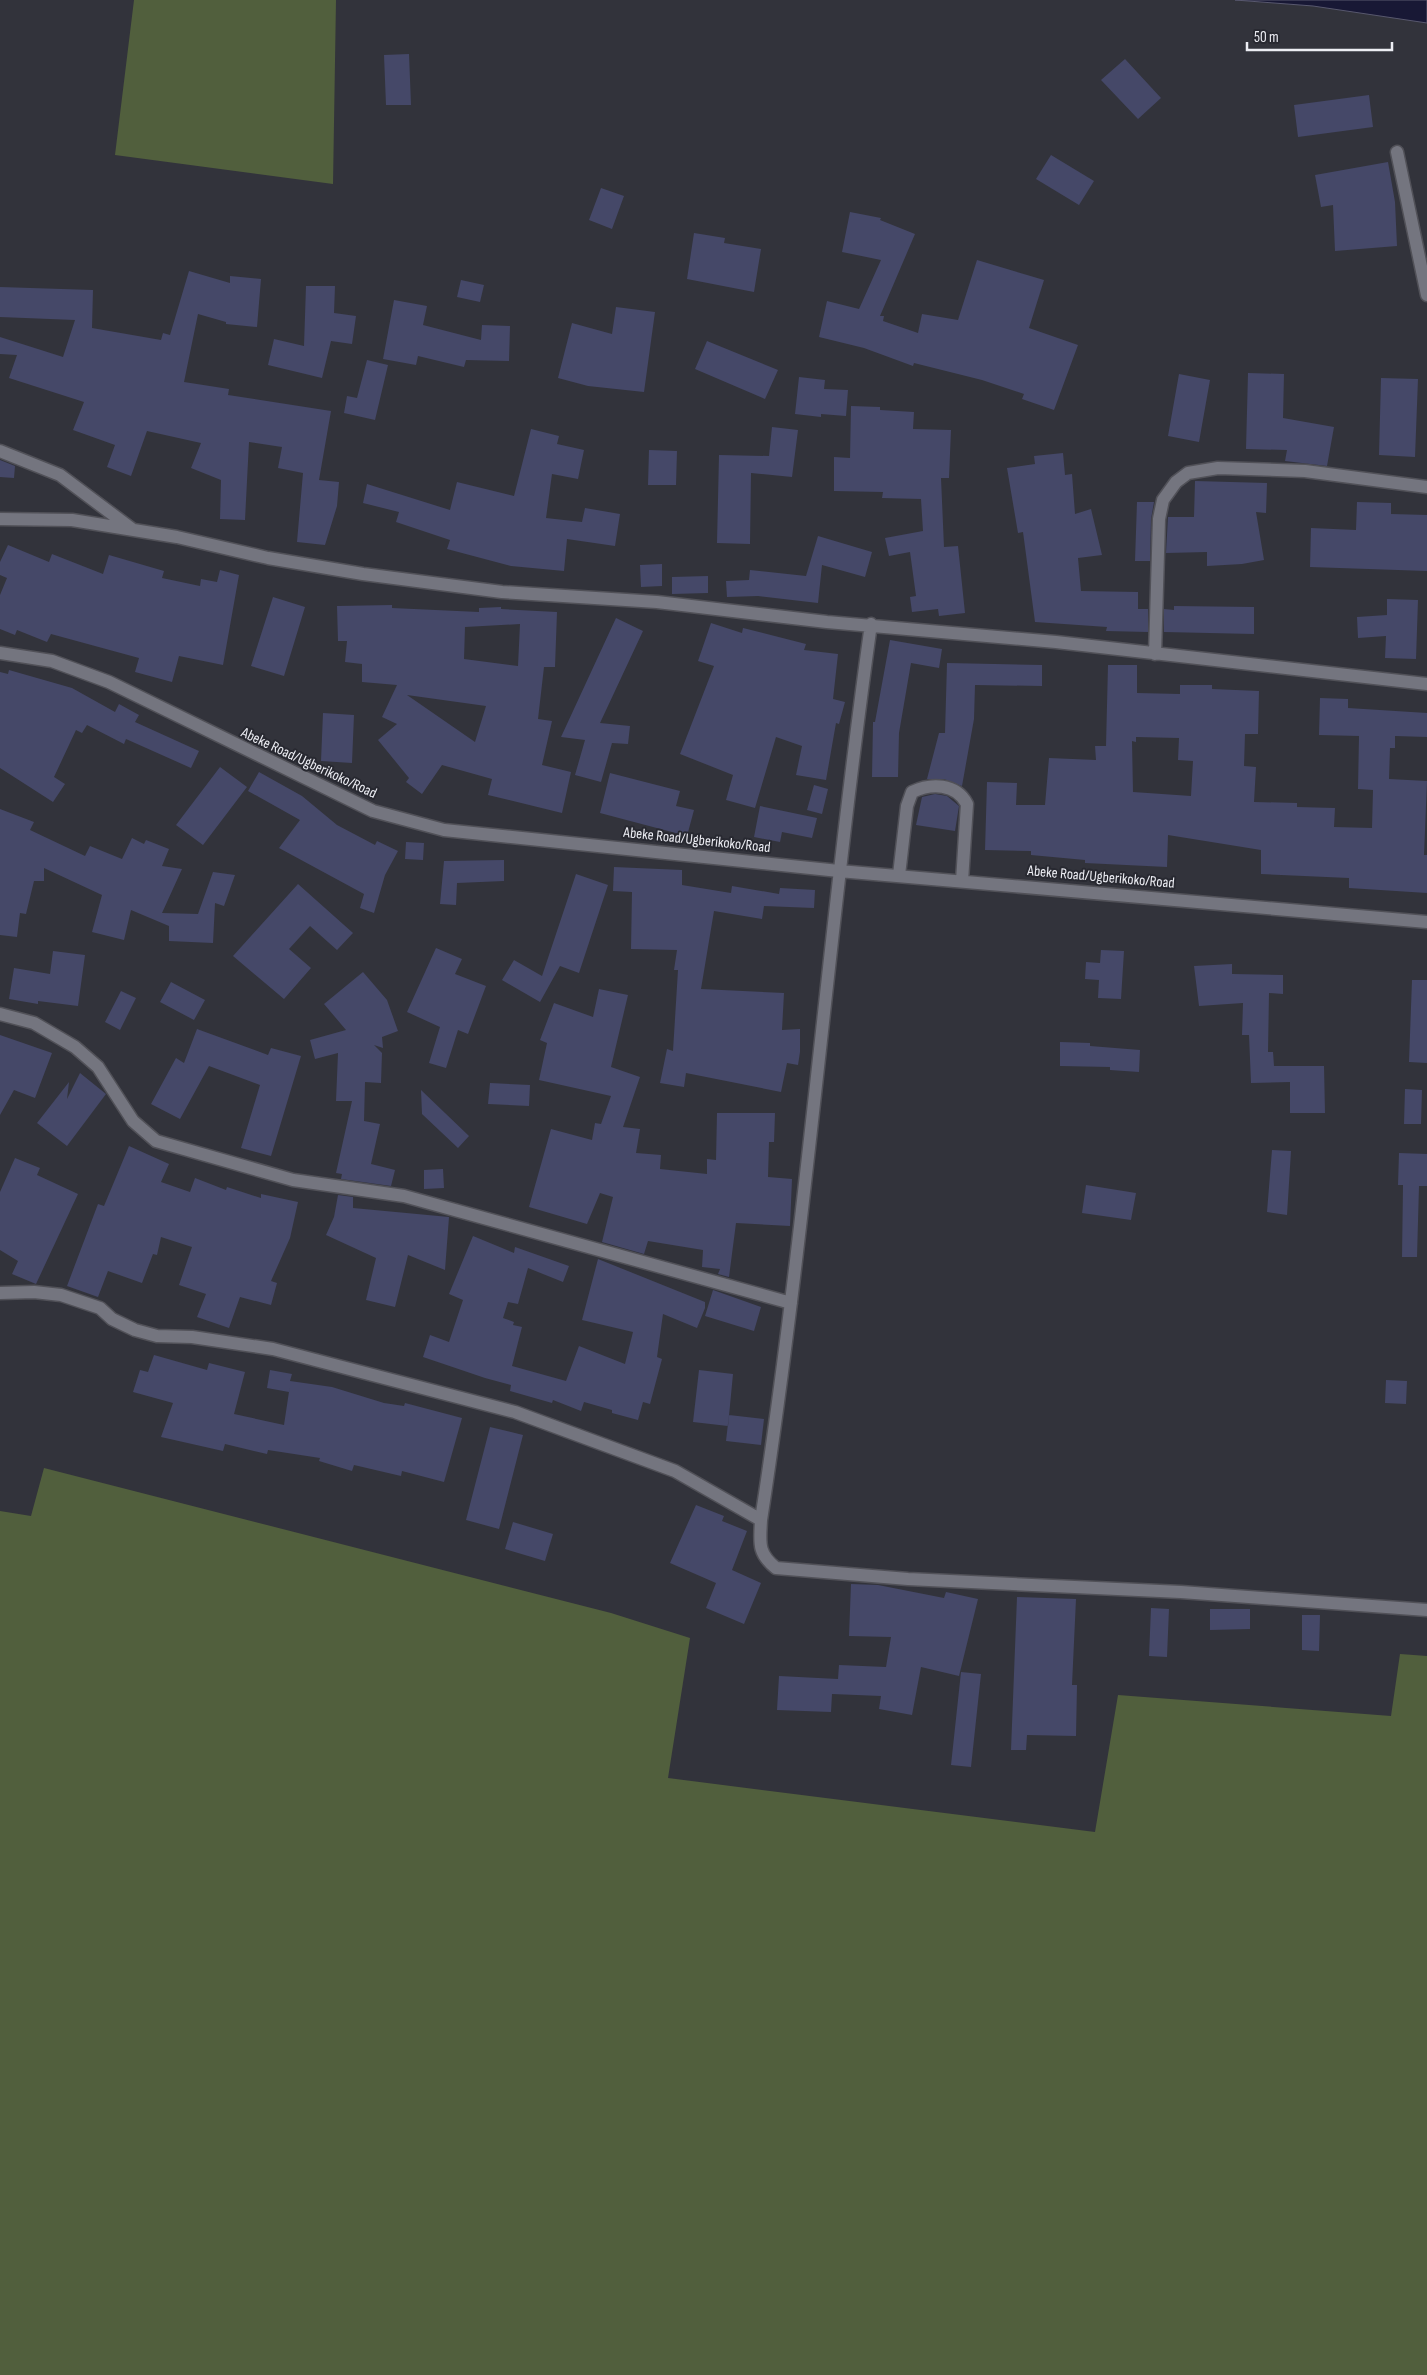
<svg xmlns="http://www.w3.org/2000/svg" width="1427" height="2375" font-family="'Sofia Sans Condensed',sans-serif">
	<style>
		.forest { fill: #515f3d }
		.water { fill: #181835; stroke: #58586e }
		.building { fill: #454868; fill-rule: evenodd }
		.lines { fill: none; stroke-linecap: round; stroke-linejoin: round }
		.minor-casing { stroke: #515158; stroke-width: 15 }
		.minor { stroke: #74757f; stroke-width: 12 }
		.labels { text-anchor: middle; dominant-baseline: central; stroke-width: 4; stroke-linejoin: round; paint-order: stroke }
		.street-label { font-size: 15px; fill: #ecedf3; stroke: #282931 }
	</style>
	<rect width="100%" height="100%" fill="#32333b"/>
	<path class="forest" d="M134,0H336L333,184L115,155Z
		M44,1468L611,1613L690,1638L668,1778L1095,1832L1118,1695L1391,1716L1400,1654L1427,1656V2375H0V1511L31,1516Z"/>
	<path class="water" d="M1235,0H1427V23L1313,6Z"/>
	<path class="building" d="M409,54L411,105H386L384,55Z
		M1125,59L1161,98L1138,119L1101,80Z
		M1369,95L1373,127L1298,137L1294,105Z
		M1051,155L1094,181L1079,205L1036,179Z
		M1388,162L1395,202L1397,246L1335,251L1333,205L1321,207L1315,175Z
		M601,188L624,196L612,229L589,220Z
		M850,212L881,218L880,220L915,234L880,316H884L883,321L918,333L922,314L958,320L977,260L1044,280L1029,328L1078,345L1054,410L1022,399L1024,394L982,380L914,363L913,366L864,348L819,337L827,301L859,309L881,260L842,252Z
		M694,233L725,238L724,243L761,249L754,292L687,279Z
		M189,271L230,283V276L261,279L257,327L226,324V322L198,314L184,382L229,389L228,395L331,411L319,480L339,482L337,506L325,545L297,542L303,473L278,468L282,447L249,442L245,520L220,519L221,480L191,468L201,443L147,431L131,476L107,467L115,445L73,430L84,402L9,378L17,355L0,354V337L63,357L75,320L0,317V287L93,290L92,328L161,340L163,333L170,335Z
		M461,280L484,285L480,302L457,297Z
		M306,286H335L334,313L356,316L352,344L331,341L322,378L268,365L274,339L304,346Z
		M394,300L427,306L423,325L481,340L482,325L510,326L509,361L466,360L464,367L418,356L416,365L383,359Z
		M616,307L655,312L644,392L588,386L558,378L572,323L612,334Z
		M707,341L778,370L765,399L695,369Z
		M367,360L388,365L375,420L344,413L347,396L357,398Z
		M1248,373L1284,374L1283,418L1334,427L1327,466L1285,461L1287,450L1246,449Z
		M1179,374L1210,380L1199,442L1168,436Z
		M799,377L825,380L824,389L848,390L846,416L821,414V417L795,414Z
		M1381,378L1418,379L1415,457L1379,455Z
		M851,406L880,407V410L914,412L913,429L951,430L949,478H941L944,547L958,546L965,613L939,616L938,609L912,612L910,597L916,596L910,552L889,556L885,538L923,531L921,499L882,498L883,492L834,491V457L850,458Z
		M772,427L798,430L792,477L751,473L750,544L717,543L719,455L769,456Z
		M531,429L559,436L557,444L584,450L578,479L552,474L546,518L582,522L585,508L620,514L615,546L567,539L564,571L511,566L447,549L450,540L396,522L399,512L363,503L367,484L450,510L457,482L514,496Z
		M649,450L677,451L676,485H648Z
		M1063,453L1065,475L1072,474L1075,514L1091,509L1102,555L1078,558L1081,591L1138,592V609H1148V632L1106,631L1107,627L1035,622L1023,532L1018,533L1007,468L1035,464L1034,456Z
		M0,460L15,466L14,478L0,477Z
		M1195,481L1267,483L1266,513L1256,512L1264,560L1242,564L1207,566V552L1166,553L1168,517H1194Z
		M1137,502H1154L1151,519L1150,561H1135Z
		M1357,502L1391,503V514L1427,515V571L1310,567L1311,528L1356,530Z
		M818,536L872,552L865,577L822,565L818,603L758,596L727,597L726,581L749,580L750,570L806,576Z
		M8,545L49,562L52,554L103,574L109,555L164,571L162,578L200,586L201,579L217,582L220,570L239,575L223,665L179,656L172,682L135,672L139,658L51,634L47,642L17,630L15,635L0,629V595L7,578L0,575V562Z
		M662,564V586L641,587L640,565Z
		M708,576V593L672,594V577Z
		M273,597L305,607L284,676L251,666Z
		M1387,599L1418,600L1416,659L1385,658L1386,636L1358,638L1357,617L1387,615Z
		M392,605V608L479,612V608L501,607V609L557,612L555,667H544L538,719L552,721L542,765L571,772L562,813L488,795L492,779L442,765L422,794L406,782L409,778L378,740L397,724L382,717L397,685L362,682V664L345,662L347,641H338L337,606ZM520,624L518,666L464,659L465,627ZM407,695L486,706L475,742Z
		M1174,606L1254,607V634L1164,632V609L1174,610Z
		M616,618L643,631L600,723L630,726L628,744L612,743L601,782L575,775L585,740L561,737Z
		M711,623L742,633L743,628L806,644L804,650L838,654L833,699L845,702L839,724L836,723L826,780L796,775L802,746L776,737L755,808L726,800L733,775L680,754L714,666L698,661Z
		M890,640L942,649L939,668L911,663L899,733L898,777H872L873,722H875Z
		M947,663L1042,665V686L975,685L974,719L962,786L944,779H927L939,733H945Z
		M1108,665H1137V693L1180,694V685H1212V689L1259,691L1258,734H1245L1244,766L1256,767L1254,802L1297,803V807L1335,808L1334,827L1372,828L1373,790L1358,789L1359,736L1319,735L1320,698L1348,699V708L1427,713V737L1395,736V748H1390L1389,779L1427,781L1424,855H1427V893L1349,888V878L1261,874V850L1168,835L1167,867L1085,863V860L1031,855V851L985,850L987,782L1017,783L1016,805H1045L1049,758L1096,760L1095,746H1106ZM1136,737L1179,738L1178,760L1193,761L1191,796L1133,792L1132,741L1136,742Z
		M9,670L72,688L115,712L119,704L139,715L135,722L199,751L191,768L126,739L124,744L87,725L82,733L76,730L54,777L65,784L53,802L0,768V672L8,674Z
		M323,713L354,715L352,763L321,761Z
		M220,767L247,787L203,845L176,825Z
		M259,772L302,796L337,825L375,845L377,841L398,851L385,875L374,913L360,908L364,894L279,848L300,820L248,791Z
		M610,773L680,791L676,806L694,810L687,836L600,813Z
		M814,785L828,789L822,814L807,810Z
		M935,794L947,796L959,806L955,831L916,825L922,797Z
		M760,806L817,818L812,838L782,832L780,842L754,837Z
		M0,809L34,822L30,830L85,856L90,846L122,859L132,838L144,844L146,840L169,849L162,866L182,869L162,913L198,914L213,872L235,875L224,906L215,903L213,943L169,941V926L131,910L124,940L92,932L102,895L44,868V881H34L26,914L20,913L17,937L0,935Z
		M406,842L424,843L423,860L405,859Z
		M504,860V881L457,883L456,905L440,904L444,861Z
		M614,867L682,870V885L731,893L732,886L779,894L780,888L815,890L814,908L764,906L762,919L714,911L701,989L784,993L782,1030L800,1029V1052L798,1065L787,1063L781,1092L686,1073L684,1087L660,1083L667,1049L673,1051L678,970H674L677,950L631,949L632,892L613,891Z
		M576,874L608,885L579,973L560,966L540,1002L502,980L514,960L542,976Z
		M298,884L353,933L337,950L310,926L289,949L311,968L284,999L233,956Z
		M436,948L462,959L455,974L486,986L468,1034L458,1030L446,1068L429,1063L440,1027L407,1012Z
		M1101,950L1124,951L1121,999L1098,998L1099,980L1085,979L1086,962L1100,963Z
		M53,951L85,955L78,1006L38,1001V1004L9,999L14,968L50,974Z
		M1232,964V974L1283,975V994L1269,993L1268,1052H1273L1274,1066H1324L1325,1113H1290V1082L1251,1083L1249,1035H1242L1243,1003L1199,1006L1194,966Z
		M363,972L387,1000L398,1031L382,1037L383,1048L374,1045L382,1053L381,1083L365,1082L364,1121L380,1124L371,1164L395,1170L391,1186L341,1179L342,1174L336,1173L352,1101H336L338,1053L315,1059L310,1040L346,1030L324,1004Z
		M1412,980H1427V1063L1409,1062Z
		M171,982L205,1000L194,1020L160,1002Z
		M599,989L628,995L611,1067L640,1077L623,1127L640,1129L636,1153L661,1155L660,1169L707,1174V1159L716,1160L717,1113H775L774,1142H769L768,1177L792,1179L790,1226L736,1223L729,1277L718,1274L720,1269L702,1267L703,1250L648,1241L644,1254L602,1242L613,1197L600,1193L587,1224L529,1207L551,1129L592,1140L595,1123L601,1124L611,1096L539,1080L547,1043L540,1040L554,1003L593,1017Z
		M121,991L136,998L120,1030L105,1022Z
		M197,1029L268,1055L271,1048L301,1056L271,1156L241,1148L260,1085L209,1066L180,1119L151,1104L176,1058L184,1063Z
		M0,1035L52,1053L35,1098L14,1090L0,1115Z
		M1060,1042L1090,1043V1046L1140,1050L1139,1072L1110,1070V1067L1060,1066Z
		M80,1073L106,1094L67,1146L37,1123L69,1082L67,1099Z
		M490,1083L530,1085L529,1106L488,1104Z
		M1405,1089L1422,1090L1421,1124H1404Z
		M421,1090L469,1136L458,1148L422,1114Z
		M129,1146L169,1164L161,1182L190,1192L195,1178L226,1190L227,1187L261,1198V1194L298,1202L290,1238L271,1281L277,1283L271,1305L240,1297L229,1328L197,1317L206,1294L179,1285L192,1247L161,1237L157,1255L153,1254L142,1283L108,1271L98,1297L67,1286L98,1204L104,1206Z
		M1272,1150L1291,1151L1287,1215L1267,1212Z
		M1399,1153L1427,1154V1186H1419L1417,1257H1402L1403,1185H1398Z
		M15,1158L40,1168L37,1175L78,1194L36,1284L12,1274L18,1261L0,1250V1192Z
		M443,1169L444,1188L424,1189V1170Z
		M1086,1185L1136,1193L1131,1220L1082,1213Z
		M338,1195L353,1197V1208L449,1217L445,1270L408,1255L395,1307L366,1300L376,1258L326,1235L334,1217Z
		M473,1236L514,1253L515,1247L569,1266L563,1282L528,1268L518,1304L508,1302L503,1318L514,1322L513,1325L522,1327L512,1366L566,1381L579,1346L625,1364L633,1332L582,1320L598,1259L705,1302V1308L697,1328L663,1314L657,1357L662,1359L650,1404L643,1402L638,1420L612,1413V1410L584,1402L581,1411L553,1400L552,1403L510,1391L511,1385L485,1378L423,1357L430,1335L449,1342L463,1300L449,1294Z
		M713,1290L761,1307L754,1331L705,1316Z
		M154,1355L207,1370L209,1363L245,1372L234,1414L284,1425L290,1385L289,1392L267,1388L270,1370L292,1374L290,1381L332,1387L384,1403L404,1406L405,1403L462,1418L444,1482L402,1471L401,1476L354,1465L352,1471L319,1461L320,1458L268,1450L267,1454L225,1444L223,1451L161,1437L173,1403L133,1392L140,1370L148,1372Z
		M699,1370L733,1374L728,1426L693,1422Z
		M1386,1380L1407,1381L1406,1404L1385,1403Z
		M729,1415L764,1419L761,1445L726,1441Z
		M490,1427L523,1435L499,1529L466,1520Z
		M696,1505L724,1516L722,1521L747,1531L732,1570L761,1583L744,1624L706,1608L716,1583L670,1563Z
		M513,1522L553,1534L545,1561L505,1549Z
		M851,1584L878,1585L944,1598L946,1592L978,1599L959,1676L921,1667L912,1715L879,1709L881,1696L832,1694L831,1712L777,1710L779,1676L838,1679L839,1665L886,1667L891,1637L849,1636Z
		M1017,1597L1076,1599L1072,1685H1077L1076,1736L1027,1735L1026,1750H1011Z
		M1151,1608L1169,1609L1167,1657L1149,1656Z
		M1210,1609H1250V1629L1210,1630Z
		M1302,1615H1320L1319,1651L1302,1650Z
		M961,1672L981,1674L971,1767L951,1765Z"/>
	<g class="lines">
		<g class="minor-casing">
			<path id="minor" d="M1397,152L1427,295
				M0,451L60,475L132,529
				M0,519L72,520L177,537L268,558L363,574L502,592L657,602L827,622L1056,642L1427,684
				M871,624C829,922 807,1222 761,1520C760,1542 757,1553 776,1568L908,1579L1181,1592L1427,1610
				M0,653L52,661L109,682L373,811L444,830L839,871L1427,922
				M1155,654L1159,519L1163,500L1176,482L1188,473L1218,468L1305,471L1427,487
				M899,875L907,806L912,792C931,783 956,783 967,804L962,881
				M0,1014L34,1023L75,1047L98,1067L133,1121L156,1141L293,1180L404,1196L791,1303
				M0,1293L34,1292L61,1295L100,1308L112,1319L135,1330L157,1336L192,1337L273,1349L515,1412L675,1471L761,1520"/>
		</g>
		<use href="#minor" class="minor"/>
	</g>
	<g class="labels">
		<g class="street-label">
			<text transform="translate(309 763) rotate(25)">Abeke Road/Ugberikoko/Road</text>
			<text transform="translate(697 840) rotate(6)">Abeke Road/Ugberikoko/Road</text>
			<text transform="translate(1101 877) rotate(5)">Abeke Road/Ugberikoko/Road</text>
		</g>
	</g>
	<path d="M1247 42v8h145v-8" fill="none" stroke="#ecedf3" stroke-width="2.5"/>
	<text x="1254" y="42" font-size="15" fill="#ecedf3" stroke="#282931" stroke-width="4" paint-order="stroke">50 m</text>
</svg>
